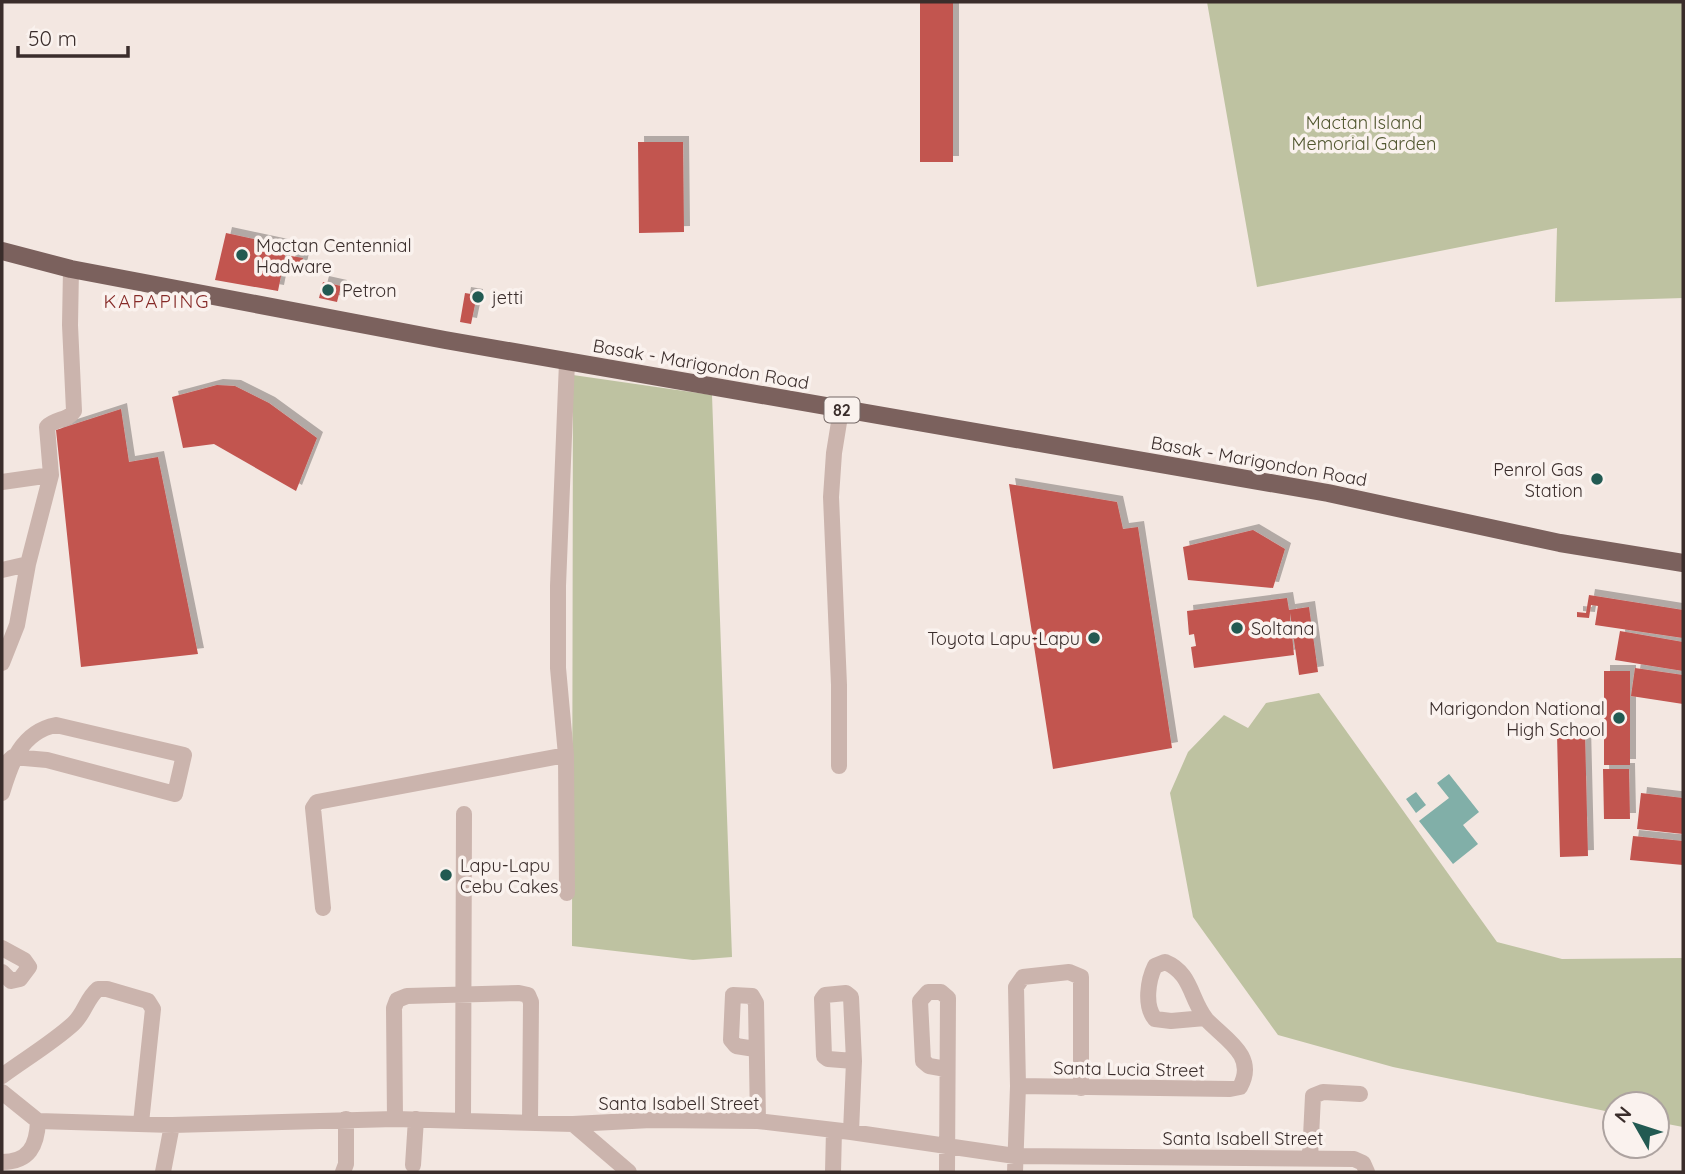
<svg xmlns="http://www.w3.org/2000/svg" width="1685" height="1174" font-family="Quicksand,sans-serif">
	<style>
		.green { fill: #bec2a1 }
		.water { fill: #81afa8 }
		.building { fill: #c25450; filter: url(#shadow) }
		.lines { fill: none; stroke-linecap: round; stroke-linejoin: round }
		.minor { stroke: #cbb4ad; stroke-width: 16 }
		.primary { stroke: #7b615d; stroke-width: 18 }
		.poi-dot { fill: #225a52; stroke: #faf2ee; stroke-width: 2.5 }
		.labels { text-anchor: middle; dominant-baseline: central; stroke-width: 7; stroke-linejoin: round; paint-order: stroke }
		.shield { fill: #faf2ee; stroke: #746866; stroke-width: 2 }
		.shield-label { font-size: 16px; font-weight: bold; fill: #3a2d2b }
		.park-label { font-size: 18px; fill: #515730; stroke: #faf2ee }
		.poi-label { font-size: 18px; fill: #3a2d2b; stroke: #faf2ee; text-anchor: start }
		.street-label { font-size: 18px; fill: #3a2d2b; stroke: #faf2ee }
		.neighbourhood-label { font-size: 19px; letter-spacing: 2px; fill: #862a27; stroke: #faf2ee }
	</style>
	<defs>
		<filter id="shadow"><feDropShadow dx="6" dy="-6" stdDeviation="0" flood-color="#0004"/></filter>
	</defs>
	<rect width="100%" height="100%" fill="#f3e7e1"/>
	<path class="green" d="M1207,2H1683V298L1555,302L1557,228L1257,287Z
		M573,375L712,395L732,957L693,960L572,946Z
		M1319,693L1497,942L1562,959L1683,958V1127L1657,1122V1104H1615V1113L1393,1067L1278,1035L1193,917L1170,793L1188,752L1224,715L1248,728L1266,703Z"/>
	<path class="water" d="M1449,774L1479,812L1463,825L1478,844L1453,864L1419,821L1449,798L1437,783Z
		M1416,792L1426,805L1416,813L1406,799Z"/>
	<path class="building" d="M920,2H953V162H920Z
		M638,142H683L684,232L639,233Z
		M226,233L287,246L278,291L215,280Z
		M291,256L303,258L300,275L286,273Z
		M323,282L341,286L337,302L319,298Z
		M465,293L477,295L471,324L460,322Z
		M217,385L235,386L269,403L317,438L296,491L214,444L183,448L172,397Z
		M121,409L129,462L158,457L198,654L81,667L56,430Z
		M1009,484L1117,502L1123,529L1138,527L1172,748L1053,769Z
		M1253,530L1285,549L1273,588L1188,580L1183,547Z
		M1589,595L1683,610V638L1595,625L1598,606L1591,605L1589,618L1577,617V612L1586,613Z
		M1287,598L1289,610L1309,607L1318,672L1299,675L1290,613V621L1285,622L1287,636L1292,635L1294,655L1194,668L1191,647L1196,646L1194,634L1189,635L1187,611Z
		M1620,631L1683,642V671L1615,660Z
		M1635,668L1683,675V704L1631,696Z
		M1604,671H1630V765H1604Z
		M1585,733L1588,856L1560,857L1557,734Z
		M1603,769H1629L1630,819H1604Z
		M1641,793L1683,798V834L1637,829Z
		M1633,836L1683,841V865L1630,860Z"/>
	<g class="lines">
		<path class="minor" d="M567,362L558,586V668L566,755L567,893
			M2,482L51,475
			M2,570L28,564
			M2,663L17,625L28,564L51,475L47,427C56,418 68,421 74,411L70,325L71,269
			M839,766V685L831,497L834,453L841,410
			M2,767L13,757L47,760L175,794L184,755L56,725C21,732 11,763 2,793
			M323,908L313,808L317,802L566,755
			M2,948L24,960L29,967L20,979L11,981L2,972
			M755,1049L736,1046L731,1040L733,995L752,996L756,1003L758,1121
			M946,1069L929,1066L923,1061L920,1001L928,992H941L948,998L947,1172
			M2,1076C25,1059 52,1043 73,1024C85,1013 86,999 98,989H107L148,1001L153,1009L141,1123
			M1018,1086L1230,1089L1240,1087C1258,1055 1223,1038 1206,1019C1190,999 1192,973 1165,962L1155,966C1148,980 1144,1006 1155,1019L1171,1021L1205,1018
			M2,1092L38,1121L172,1125L395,1119L573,1124L651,1120L758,1121L851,1132L1015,1156L1354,1159L1363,1163L1367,1172
			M395,1119L394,1008L397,1000L407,996L519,993L528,995L531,1002L530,1122
			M463,1121L464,814
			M573,1124L629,1172
			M851,1132L854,1061L851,997L846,993L825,995L822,999L824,1056L828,1059L854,1061
			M1310,1157L1313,1096L1323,1092L1360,1094
			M2,1162C29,1162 37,1146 38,1121
			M413,1165L416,1119
			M163,1172L172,1125
			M343,1172L346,1164V1119
			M833,1172L834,1130
			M1015,1172L1018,1086L1016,987L1023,977L1069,972L1081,977V1088"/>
		<path class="primary" d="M2,251L71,269L445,340L1328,493L1560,543L1683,563"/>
	</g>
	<g class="poi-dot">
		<circle cx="242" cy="255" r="7"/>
		<circle cx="328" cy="290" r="7"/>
		<circle cx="478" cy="297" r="7"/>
		<circle cx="1597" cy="479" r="7"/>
		<circle cx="1237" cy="628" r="7"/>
		<circle cx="1094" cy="638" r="7"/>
		<circle cx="1619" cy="718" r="7"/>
		<circle cx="446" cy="875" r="7"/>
	</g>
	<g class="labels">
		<rect class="shield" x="824.5" y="397.5" width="35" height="25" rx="5"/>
		<g class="shield-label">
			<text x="842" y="410">82</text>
		</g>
		<g class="park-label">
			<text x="1364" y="122">Mactan Island<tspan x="1364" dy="21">Memorial Garden</tspan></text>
		</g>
		<g class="poi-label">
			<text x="256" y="245">Mactan Centennial<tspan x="256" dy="21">Hadware</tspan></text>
			<text x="342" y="290">Petron</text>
			<text x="492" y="297">jetti</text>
			<text x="1583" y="469" text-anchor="end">Penrol Gas<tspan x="1583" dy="21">Station</tspan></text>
			<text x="1251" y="628">Soltana</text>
			<text x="1080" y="638" text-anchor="end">Toyota Lapu-Lapu</text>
			<text x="1605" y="708" text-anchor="end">Marigondon National<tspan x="1605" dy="21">High School</tspan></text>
			<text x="460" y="865">Lapu-Lapu<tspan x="460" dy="21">Cebu Cakes</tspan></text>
		</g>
		<g class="street-label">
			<text transform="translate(701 364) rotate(10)">Basak - Marigondon Road</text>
			<text transform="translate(1259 461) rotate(10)">Basak - Marigondon Road</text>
			<text transform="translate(1129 1069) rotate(1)">Santa Lucia Street</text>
			<text x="679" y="1103">Santa Isabell Street</text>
			<text x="1243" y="1138">Santa Isabell Street</text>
		</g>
		<g class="neighbourhood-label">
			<text x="157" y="301">KAPAPING</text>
		</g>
	</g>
	<rect width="1685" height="1174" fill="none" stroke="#3a2d2b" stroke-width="7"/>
	<g transform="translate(1636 1125) rotate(309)"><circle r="33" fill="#faf2ee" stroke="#ada3a0" stroke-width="2"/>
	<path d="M0-5L12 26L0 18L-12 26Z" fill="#225a52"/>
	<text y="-10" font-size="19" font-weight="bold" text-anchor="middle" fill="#3a2d2b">N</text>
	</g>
	<path d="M18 46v10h110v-10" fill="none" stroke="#3a2d2b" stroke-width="3.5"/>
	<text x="28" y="46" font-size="21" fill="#3a2d2b" stroke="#faf2ee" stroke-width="5" paint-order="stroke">50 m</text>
</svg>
